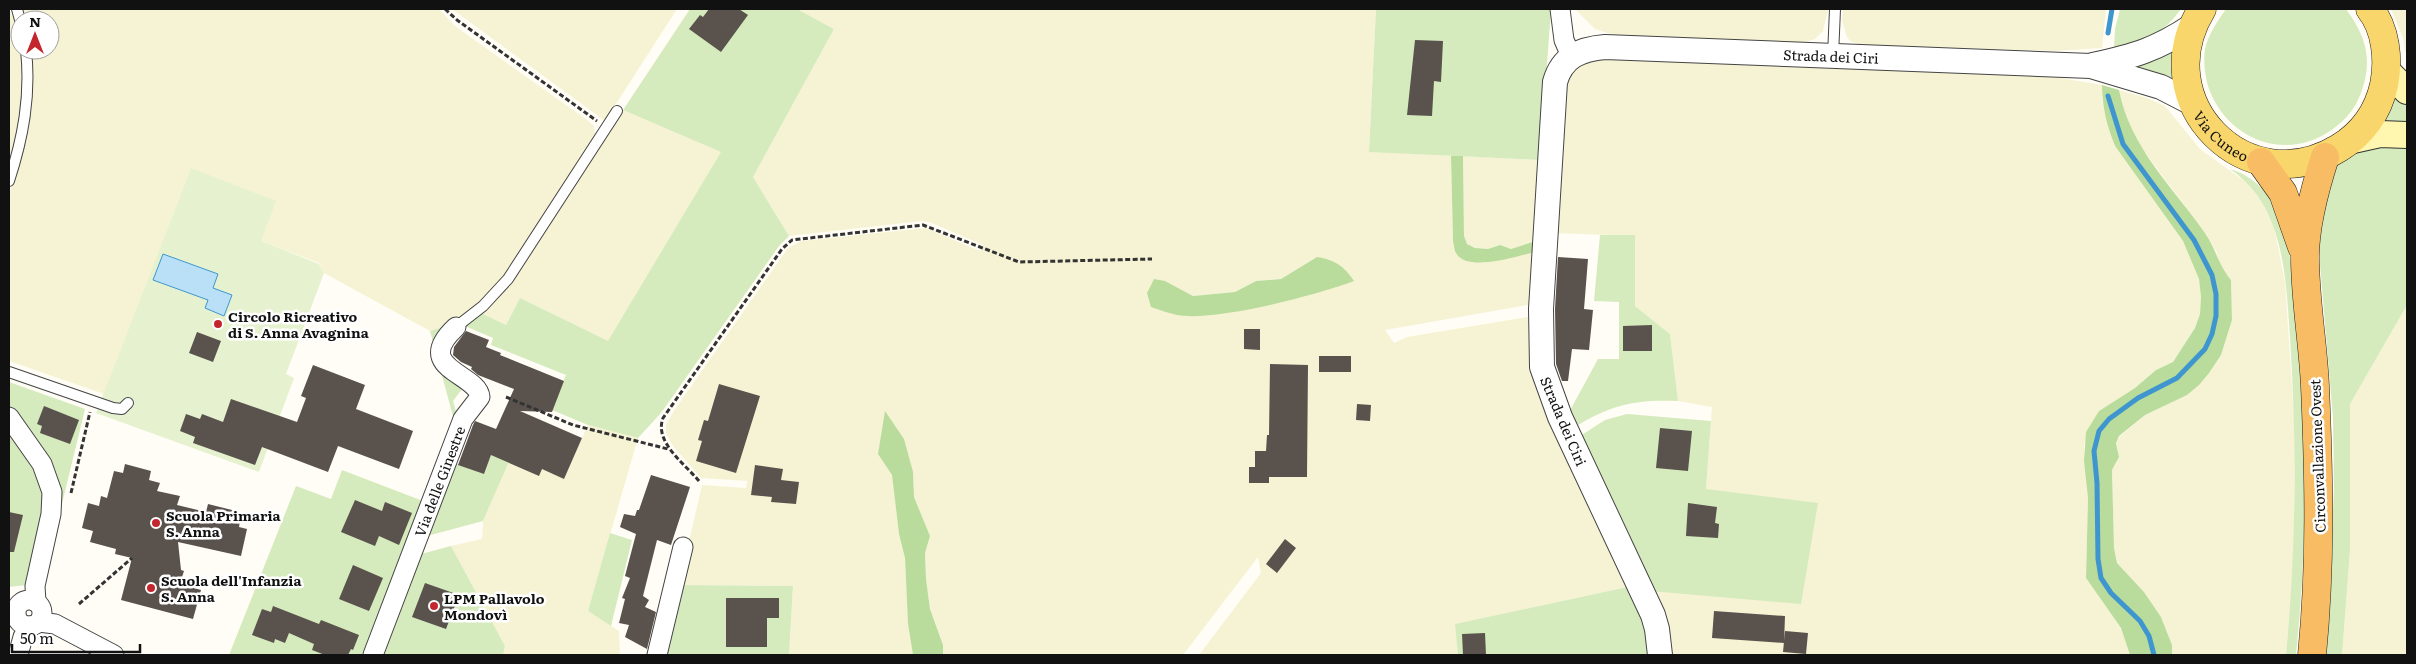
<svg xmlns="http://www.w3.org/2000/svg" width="2416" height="664" font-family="Literata,serif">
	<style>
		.farmland { fill: #f6f3d4; fill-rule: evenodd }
		.green { fill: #d5ebbd }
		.forest { fill: #b9dc9c }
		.pitch { fill: #e6f2cf }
		.water { fill: #b9e0f7; stroke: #3f96cf }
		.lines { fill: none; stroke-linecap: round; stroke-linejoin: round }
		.stream { stroke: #3f96cf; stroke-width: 5 }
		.building { fill: #5a524d }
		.service-casing { stroke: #444; stroke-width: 12 }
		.minor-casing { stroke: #444; stroke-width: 21 }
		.tertiary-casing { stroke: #444; stroke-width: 26 }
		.secondary-casing { stroke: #333; stroke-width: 28 }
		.primary-casing { stroke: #222; stroke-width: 29 }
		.trunk-casing { stroke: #222; stroke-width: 29 }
		.path { stroke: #333; stroke-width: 3; stroke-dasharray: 5 2.5; stroke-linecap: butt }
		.service { stroke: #fff; stroke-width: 10 }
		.minor { stroke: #fff; stroke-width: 19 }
		.tertiary { stroke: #fff; stroke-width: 24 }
		.secondary { stroke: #fff6b0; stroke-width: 26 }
		.primary { stroke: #f9d66b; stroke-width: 28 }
		.trunk { stroke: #f7bc64; stroke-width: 28 }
		.poi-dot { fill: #c4262e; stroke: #fff; stroke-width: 2 }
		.labels { text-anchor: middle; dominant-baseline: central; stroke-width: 5; stroke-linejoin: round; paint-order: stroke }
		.street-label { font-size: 14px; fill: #111; stroke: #fff }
		.poi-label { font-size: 14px; font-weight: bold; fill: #111; stroke: #fff; text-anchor: start }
	</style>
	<rect width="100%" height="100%" fill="#fffdf5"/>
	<path class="farmland" d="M9,9L15,21L20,41L23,90L19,130L9,166Z
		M23,9H439L455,26L587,120L594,126L595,134L503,278L481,302L452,324L430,331L324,273L319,263L261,241L191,168L104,394L9,361V196L30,119L32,95L31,50H50V20H26Z
		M452,9H677L605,121Z
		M797,9H1376L1369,151L1451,156L1453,241L1483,263L1535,252L1533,304L1385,330L1394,343L1407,337L1533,316L1632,586L1456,624L1458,655H1199L1261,573L1258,557L1183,655H943V645L930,609L926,579L925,553L930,536L914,497L913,472L878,454L892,475L899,534L905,558L908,624L913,655H789L793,586L679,585L702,485L746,488L747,481L701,478L673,446L666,433V425L673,412L788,248L801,241L926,228L980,251L983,245L932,223L922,221L789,236L753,177L834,29ZM1317,257L1337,287L1241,310L1200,316L1177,315L1165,281L1193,296L1235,292L1256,281L1281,279Z
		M1575,9H1828L1823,31L1815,39L1803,43L1618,36L1595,29Z
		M1843,9H2106L2102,48L2052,51L1862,45L1850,41L1847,37L1842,20Z
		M2391,9H2407V51L2405,52L2403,38Z
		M1608,59L2049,76L2102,85V101L2110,133L2115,146L2183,241L2199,279L2201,297L2200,314L2195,328L2173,362L2156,370L2135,388L2099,411L2084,445L2088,498L2086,578L2121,628L2130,655H1667L1650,591L1706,489L1712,407L1678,401L1670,334L1635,306V236L1555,233L1564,88L1572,72L1579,67L1587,63Z
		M2119,90L2147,98L2165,106L2200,149L2247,183L2262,202L2274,227L2285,282L2294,415V559L2286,655H2172V645L2161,617L2144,592L2117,563L2114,548L2112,469L2116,464L2118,450L2116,443L2119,437L2145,415L2187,395L2221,355L2232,320L2231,280L2222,269L2217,253L2206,234L2137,142L2123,110Z
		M623,110L722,152L608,342L520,298L506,325L481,313L519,270Z
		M1463,156L1540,160L1536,241L1511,249L1500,245L1488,249L1475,248L1467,244L1464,237Z
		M2407,305V655H2342L2350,550V404Z
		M588,425L638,438L588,611L619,631L620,655H503L505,646L451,546L482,539L483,521L508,462L542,469L564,478Z"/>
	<path class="green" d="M690,9H797L834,29L753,177L789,236L779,246L661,413L638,438L588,425L552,410L566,375L491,345L493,338L465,326L481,313L506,325L520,298L608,341L721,152L623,110Z
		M1376,9H1551L1540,160L1369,152Z
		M2120,9H2181C2164,33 2143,44 2114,48L2115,29Z
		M2226,9H2346C2365,35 2373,58 2362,90C2357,106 2347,119 2333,129C2287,163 2226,140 2208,86C2205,75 2203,61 2205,49C2209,33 2217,22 2226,9Z
		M2173,50V81L2126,66Z
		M2395,92L2407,105V126L2380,124Z
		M2375,145H2407V305L2350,404V550L2342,655H2326L2334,491L2333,418L2320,264L2319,221L2334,165L2345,156Z
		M2230,169C2251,175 2267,190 2276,210C2292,245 2294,287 2297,325C2308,435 2307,546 2296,655H2286C2296,549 2297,444 2290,337C2287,297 2286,252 2268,214C2260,196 2246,180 2230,169Z
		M1600,235H1635V306L1670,334L1678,401C1635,399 1610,405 1573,428L1567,416L1598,359H1619V302L1594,301Z
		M452,324L440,338L465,385L453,401L457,415L454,420L430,331Z
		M9,382L85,409L59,516L37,444L9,405Z
		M1627,414L1711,421L1706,489L1818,503L1801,604L1650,591L1577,438L1605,420Z
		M9,429C20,445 37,462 41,482C49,512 33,555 27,585L9,587Z
		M496,442L514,450L483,521L427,536L454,463L484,474Z
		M342,470L423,501L364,655H229L296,486L331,499Z
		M610,533L632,540L611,626L588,611Z
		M451,546L505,646L503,655H382L421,554Z
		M679,585L793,586L789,655H662Z
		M1632,586L1653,655H1458L1455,624Z"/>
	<path class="forest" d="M2102,85L2119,90C2130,148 2173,187 2205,233C2216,249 2219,266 2231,280L2232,320L2221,355L2209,373L2199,385L2187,395L2145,415L2119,436L2116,443L2119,457L2112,470L2114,548L2117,563L2144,592L2161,617L2172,645V655H2130L2121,628L2086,578L2088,498L2084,461L2086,432L2099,411L2135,388L2156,370L2173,362L2195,328L2200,314L2201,297L2199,279L2183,241L2115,146C2107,126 2102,107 2102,85Z
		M1451,156H1463L1464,236L1467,244L1475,248L1488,249L1500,245L1511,249L1536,241L1535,252C1517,256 1467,273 1456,253C1454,250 1454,244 1453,241Z
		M1317,257C1335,260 1344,266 1354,281C1317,295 1214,322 1177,315C1168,313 1160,310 1151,307L1147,293L1154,279L1165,281L1193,296L1235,292L1256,281L1281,279Z
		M885,411L904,439L913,472L914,497L930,536L925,553L926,579L930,609L943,645V655H913L908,624L905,558L899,534L892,475L878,454Z"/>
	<path class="pitch" d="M191,168L276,201L261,241L319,264L324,273L286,374L294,378L259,472L96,413Z"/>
	<path class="water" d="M163,254L218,274L213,288L232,295L224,316L205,308L208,300L153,280Z"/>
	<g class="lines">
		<path class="stream" d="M2108,33L2112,9
			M2108,96L2123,144L2194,240L2212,275L2216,294V316L2212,334L2205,349L2177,378L2138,398L2109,419L2099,431L2094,451L2097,483L2098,559L2101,578L2111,593L2140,621L2149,636L2154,655"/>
	</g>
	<path class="building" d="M709,9H739L748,15L721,52L689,29L700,15L703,17Z
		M1415,40L1443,41L1441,82L1434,81L1432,116L1407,115Z
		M1558,257L1588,259L1584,309L1593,310L1589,350L1572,349L1568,381H1562L1556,364L1555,309Z
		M1652,325V351H1623V326Z
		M1244,329H1260V350L1244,349Z
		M466,331L489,340L486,347L501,353L500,355L564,381L552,412L520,411L582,438L564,479L542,469L539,476L491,455L484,474L458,465L473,425L475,421L496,429L514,389L478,375L471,369L472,367L461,362L453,355L454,347Z
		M197,332L221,341L213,362L189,353Z
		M1319,356H1351V372H1319Z
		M1270,364L1308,365L1307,477H1269V483H1249V467H1255V451H1266L1267,435H1269Z
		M313,365L365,385L356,409L413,431L399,469L338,446L328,472L262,447L255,465L193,443L195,437L180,431L186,414L200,419L202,414L223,422L231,399L297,422L306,398L301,396Z
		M719,384L760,396L736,473L696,461L702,441L698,440L704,420L708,421Z
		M1357,404L1371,405L1370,421L1356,420Z
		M44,406L79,420L70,444L40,433L42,426L37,424Z
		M1660,428L1692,431L1688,471L1656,468Z
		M125,464L151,471L149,480L160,483L157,491L180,496L177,505L206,512L208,504L236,511L234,519L240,521L239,527L247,529L241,556L178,542L181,570L184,571L182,577L196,580L194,588L201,590L193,619L121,600L132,558L115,554L116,549L90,542L93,531L82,528L88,503L99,506L101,496L107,498L114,471L123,473Z
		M755,465L783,469L781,480L799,482L796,504L771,502L772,497L751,495Z
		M651,475L690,487L671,545L657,540L643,596L649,600L645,607L656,612L647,649L625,637L629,625L619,623L625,599L622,598L630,578L625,576L636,534L620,527L624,514L635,516L637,510H639Z
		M355,500L382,511L385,502L412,513L399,545L379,536L375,546L341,532Z
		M1688,503L1717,507L1715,523L1719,524L1718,538L1686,536Z
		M9,512L23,515L14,552H9Z
		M1285,539L1296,548L1277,573L1266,564Z
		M353,565L383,578L369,611L339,599Z
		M425,583L459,595L446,629L412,617Z
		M726,598H779V618H767V647H726Z
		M273,606L319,624L321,620L359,635L353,650L351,649L348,655H325L312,650L314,644L289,633L285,643L275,639L274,643L252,635L262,609L271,612Z
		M1714,611L1785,616L1784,643L1712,638Z
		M1785,631L1808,633L1806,654L1783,652Z
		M1485,633L1486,655H1463L1462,634Z"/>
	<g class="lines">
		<g class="service-casing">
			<path id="service" d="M17,9L20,20
				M1833,56L1835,9
				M9,181C23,138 31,96 26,50
				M456,327L483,306L508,279L617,111
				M9,372L113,408L122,409L128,403"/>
		</g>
		<g class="minor-casing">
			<g id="minor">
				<path d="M1560,9L1564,40L1571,56"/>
				<path d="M9,417L42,464L52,492L51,514L35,586L36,602"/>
				<circle cx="29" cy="613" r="13"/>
				<path d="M39,622L55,624L114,655"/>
				<path d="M18,655L23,637L30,626"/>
				<path id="s1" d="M373,655L463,419L480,397C478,373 411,369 456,327"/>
				<path d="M657,655L683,547"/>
			</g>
		</g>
		<g class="tertiary-casing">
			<g id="tertiary">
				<path d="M2093,65C2134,56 2156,50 2192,26"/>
				<path id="s2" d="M1660,655L1657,629L1653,615L1560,417L1542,367L1541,309L1555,82C1562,57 1580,49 1605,47L2091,66L2161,87L2192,103"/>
			</g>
		</g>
		<g class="secondary-casing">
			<path id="secondary" d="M2387,71L2407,91
				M2353,140L2380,134L2407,135"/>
		</g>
		<g class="primary-casing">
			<g id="primary">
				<path id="s3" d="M2202,9C2145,102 2247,204 2339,148C2362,134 2378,112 2384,85C2389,60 2386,29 2370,9"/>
			</g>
		</g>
		<g class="trunk-casing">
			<path id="trunk" d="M2261,162L2283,193L2302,247
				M2312,655C2321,565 2319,476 2315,386C2313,343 2305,300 2305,257C2305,224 2315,188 2325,157"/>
		</g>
		<path class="path" d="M445,9L457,20L597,121
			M506,397L573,425L668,449
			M699,481C684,463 654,442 663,418L782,249L792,240L923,225L1019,262L1152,259
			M71,493L90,412
			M79,604L132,558"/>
		<use href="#service" class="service"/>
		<use href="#minor" class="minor"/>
		<use href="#tertiary" class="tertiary"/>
		<use href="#secondary" class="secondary"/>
		<use href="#primary" class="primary"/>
		<use href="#trunk" class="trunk"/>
	</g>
	<g class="poi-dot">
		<circle cx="218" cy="324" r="5"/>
		<circle cx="156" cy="523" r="5"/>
		<circle cx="151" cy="588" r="5"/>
		<circle cx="434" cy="606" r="5"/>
	</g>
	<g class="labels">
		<g class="street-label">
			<text stroke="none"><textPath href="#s2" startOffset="890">Strada dei Ciri</textPath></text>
			<text stroke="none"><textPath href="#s3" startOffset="142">Via Cuneo</textPath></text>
			<text transform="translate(1564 421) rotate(67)">Strada dei Ciri</text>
			<text transform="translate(2317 456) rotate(-92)">Circonvallazione Ovest</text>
			<text stroke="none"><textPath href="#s1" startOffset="186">Via delle Ginestre</textPath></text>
		</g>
		<g class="poi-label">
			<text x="228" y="316">Circolo Ricreativo<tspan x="228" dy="16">di S. Anna Avagnina</tspan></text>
			<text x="166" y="515">Scuola Primaria<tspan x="166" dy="16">S. Anna</tspan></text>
			<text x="161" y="580">Scuola dell'Infanzia<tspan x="161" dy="16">S. Anna</tspan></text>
			<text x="444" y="598">LPM Pallavolo<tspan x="444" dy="16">Mondovì</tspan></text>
		</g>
	</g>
	<rect width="2416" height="664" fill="none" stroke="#111111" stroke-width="20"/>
	<g transform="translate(35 35)"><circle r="24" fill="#ffffff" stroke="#a0a0a0"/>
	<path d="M0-4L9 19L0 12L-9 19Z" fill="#c4262e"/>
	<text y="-8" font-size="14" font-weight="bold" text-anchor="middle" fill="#111111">N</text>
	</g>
	<path d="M12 644v8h128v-8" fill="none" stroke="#111111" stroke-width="2.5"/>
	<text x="20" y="644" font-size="15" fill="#111111" stroke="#ffffff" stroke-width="4" paint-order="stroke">50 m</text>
</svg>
